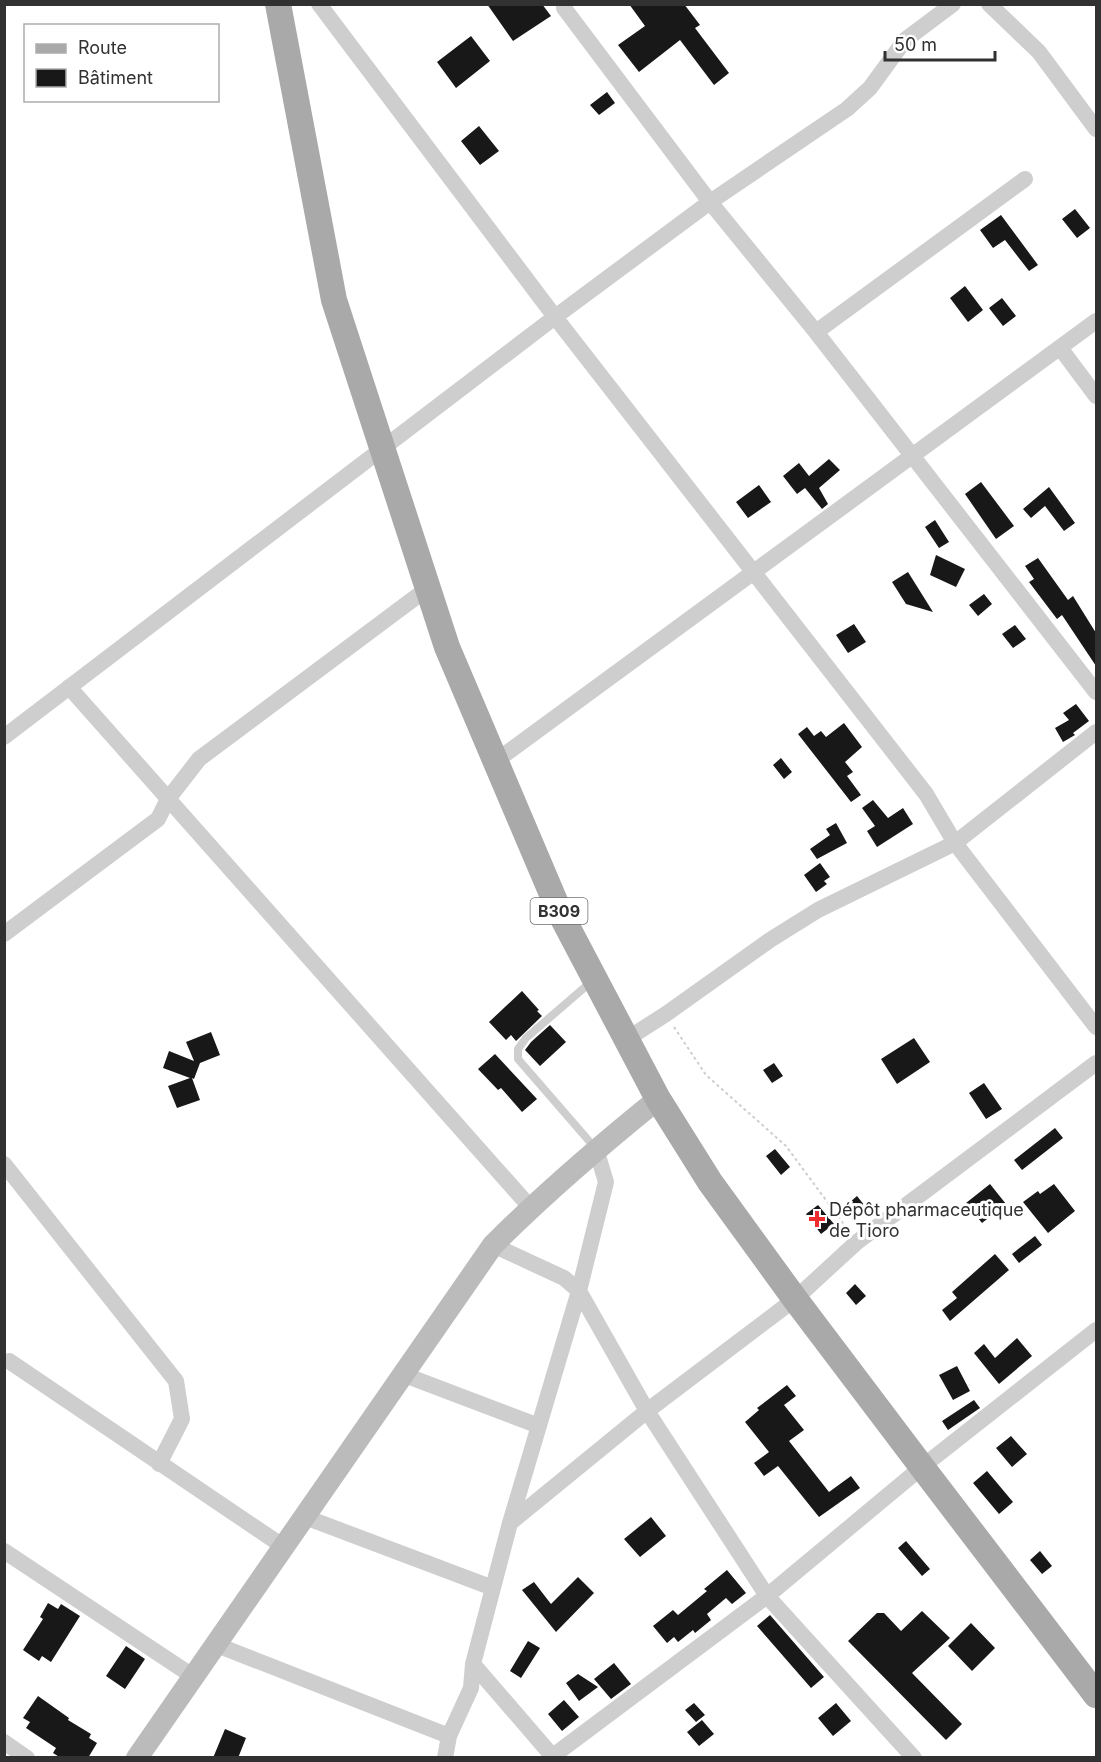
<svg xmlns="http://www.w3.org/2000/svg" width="1101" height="1762" font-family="Inter,sans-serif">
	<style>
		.building { fill: #181818 }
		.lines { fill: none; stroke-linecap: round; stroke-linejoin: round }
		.path { stroke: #cecece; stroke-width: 2; stroke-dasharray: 3 3; stroke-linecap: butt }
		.lane { stroke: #cecece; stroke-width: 8 }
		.street { stroke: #cecece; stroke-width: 16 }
		.secondary { stroke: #bbb; stroke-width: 22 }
		.primary { stroke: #a9a9a9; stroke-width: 26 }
		.poi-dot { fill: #ef2c2e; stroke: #fff; stroke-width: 2 }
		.labels { text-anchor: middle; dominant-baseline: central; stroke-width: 6; stroke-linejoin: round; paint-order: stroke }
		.shield { fill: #fff; stroke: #6f6f6f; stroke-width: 1.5 }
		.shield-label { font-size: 16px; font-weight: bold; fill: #313131 }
		.poi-label { font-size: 18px; fill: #313131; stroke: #fff; text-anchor: start }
	</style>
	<rect width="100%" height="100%" fill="#fff"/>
	<path class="building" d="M487,4H542L551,16L513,41Z
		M629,4H684L700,25L695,28L729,73L714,85L680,40L639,72L618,45L645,26Z
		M471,36L490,61L456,88L437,62Z
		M607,92L615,103L599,115L590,105Z
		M479,126L499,151L480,165L461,141Z
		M1075,209L1090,228L1077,238L1062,219Z
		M1001,215L1038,265L1029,271L1005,240L993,248L980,230Z
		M965,286L983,310L968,322L950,298Z
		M1002,298L1016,316L1003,326L989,308Z
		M829,459L840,470L819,488L828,504L822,509L805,488L797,494L783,476L799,463L809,476Z
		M981,482L1014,526L996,539L965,494Z
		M759,485L771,502L748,518L736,502Z
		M1049,487L1075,523L1064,531L1045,506L1031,518L1023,509Z
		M935,520L949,542L939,548L925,527Z
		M936,555L965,569L956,587L930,575Z
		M1038,558L1068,600L1073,596L1096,633V666L1062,615L1057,619L1029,582L1034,579L1025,566Z
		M908,572L933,612L906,604L892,582Z
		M984,594L992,604L978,616L969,605Z
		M854,624L866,642L848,653L836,635Z
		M1015,625L1026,639L1013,648L1002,634Z
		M1076,704L1089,721L1073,733L1075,735L1063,742L1055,728L1069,720L1063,713Z
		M844,723L862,747L845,762L853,772L847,776L861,795L851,802L798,734L807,727L814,736L821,731L826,737Z
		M781,758L792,772L784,779L773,765Z
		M873,800L888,818L903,808L913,824L877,847L867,831L875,826L862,808Z
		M836,823L847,843L817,859L810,849L830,835L826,829Z
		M820,863L830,877L824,881L827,884L816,892L804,875Z
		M522,991L539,1010L537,1011L542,1016L516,1041L511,1035L506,1040L489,1022Z
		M550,1025L566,1042L540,1066L525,1050L531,1042Z
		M211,1032L220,1055L200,1063L194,1079L192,1078L200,1100L177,1108L168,1086L190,1078L163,1068L169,1051L194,1061L186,1042Z
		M914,1038L930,1062L897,1084L881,1059Z
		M495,1054L537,1099L522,1112L501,1088L498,1090L478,1069Z
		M774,1063L783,1076L772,1083L763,1070Z
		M984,1083L1002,1109L986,1119L969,1093Z
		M1055,1128L1063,1138L1022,1170L1014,1160Z
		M775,1149L790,1167L781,1175L766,1156Z
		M990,1184L1006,1204L982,1223L966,1203Z
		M1054,1184L1075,1211L1048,1233L1023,1202L1038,1191L1040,1194Z
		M857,1196L865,1206L850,1217L843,1208Z
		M818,1205L834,1224L821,1234L806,1214Z
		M1035,1236L1042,1245L1019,1263L1012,1254Z
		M995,1254L1009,1270L950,1321L942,1310L957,1298L952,1292Z
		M855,1284L866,1296L856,1305L846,1293Z
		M1017,1338L1032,1356L999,1384L974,1353L984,1344L995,1358Z
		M957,1366L970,1391L953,1400L939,1375Z
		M787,1385L796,1396L784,1405L804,1430L789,1441L829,1492L851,1476L860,1488L819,1517L778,1466L764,1476L754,1463L769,1452L745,1422L759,1410L757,1408Z
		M974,1400L980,1408L948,1430L942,1421Z
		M1011,1436L1027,1454L1012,1467L996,1448Z
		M987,1471L1013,1502L999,1514L973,1483Z
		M651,1517L666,1536L640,1557L624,1539Z
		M906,1541L930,1569L922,1576L898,1548Z
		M1040,1551L1052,1566L1042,1574L1030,1560Z
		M727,1570L746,1593L732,1604L726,1598L707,1614L711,1620L695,1633L693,1630L678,1642L674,1637L667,1643L653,1626L673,1610L678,1615L707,1591L704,1589Z
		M578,1577L594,1593L556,1632L522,1590L534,1582L551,1604Z
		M48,1603L58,1609L61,1604L80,1616L51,1662L42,1656L39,1661L23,1650L43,1619L40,1617Z
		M922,1611L950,1638L912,1673L962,1724L946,1740L848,1641L877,1613H884L901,1631Z
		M770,1615L824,1677L811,1688L757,1626Z
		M971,1623L995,1648L972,1671L948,1646Z
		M528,1641L540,1648L521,1678L510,1671Z
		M126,1646L145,1659L125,1689L106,1676Z
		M614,1663L631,1684L611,1699L594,1679Z
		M578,1674L598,1687L579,1701L566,1683Z
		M38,1696L69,1718L68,1720L91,1734L89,1738L97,1743L88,1758H61L53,1753L56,1748L26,1728L30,1722L23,1718Z
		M564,1700L579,1717L562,1731L548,1714Z
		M694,1703L705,1715L696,1722L685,1710Z
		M836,1703L851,1721L833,1736L818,1718Z
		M702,1720L714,1734L699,1746L687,1732Z
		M225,1729L246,1738L238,1758H213Z"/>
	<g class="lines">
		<path class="path" d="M674,1027L706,1075L786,1146L848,1230"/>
		<path class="lane" d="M592,981L526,1038L518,1049V1059L596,1149"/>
		<path class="street" d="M319,4L555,317L926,794L955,843L1096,1027
			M989,4L1039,52L1096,129
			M564,8L710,202L816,332L1096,692
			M816,332L1025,179
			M1061,349L1096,396
			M69,687L530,1207
			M4,737L555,317L710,202L847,109L870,88L905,40L953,4
			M496,761L1096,321
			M4,934L158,819L168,799L199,759L428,588
			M627,1039L666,1014L770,940L818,910L955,843L1096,732
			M4,1164L176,1381L182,1419L159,1464
			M493,1245L564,1278L579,1291L647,1411L767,1596L914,1758
			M9,1361L284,1547
			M402,1374L539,1426
			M305,1517L493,1588
			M510,1523L647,1411L795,1299L857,1242L1096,1063
			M4,1551L194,1677
			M217,1645L449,1736
			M473,1664L510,1523L579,1291L606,1182L596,1149
			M4,1742L27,1758
			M553,1756L767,1596L922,1467L1096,1330
			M445,1758L449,1736L471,1688L473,1664L554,1758"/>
		<path class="secondary" d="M137,1758L493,1245C545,1193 601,1145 658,1099"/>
		<path class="primary" d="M278,4L334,300L447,647L560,913L658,1099L710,1182L795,1299L922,1467L1096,1695"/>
	</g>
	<path class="poi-dot" d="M814 1210h6v6h6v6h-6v6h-6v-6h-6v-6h6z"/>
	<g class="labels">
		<rect class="shield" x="530.5" y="898" width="57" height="26" rx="4.5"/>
		<g class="shield-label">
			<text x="559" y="911">B309</text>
		</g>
		<g class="poi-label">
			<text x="829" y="1209">Dépôt pharmaceutique<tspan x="829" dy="21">de Tioro</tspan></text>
		</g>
	</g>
	<rect width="1101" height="1762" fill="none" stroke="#313131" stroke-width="12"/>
	<rect x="24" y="24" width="195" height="78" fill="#ffffff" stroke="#adadad" stroke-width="1.5"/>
	<rect x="36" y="44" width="30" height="9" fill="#a9a9a9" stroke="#adadad" stroke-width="1.5"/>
	<text x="78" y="54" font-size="18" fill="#313131">Route</text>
	<rect x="36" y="69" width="30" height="18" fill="#181818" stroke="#adadad" stroke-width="1.5"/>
	<text x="78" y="84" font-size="18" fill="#313131">Bâtiment</text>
	<path d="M885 51v9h110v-9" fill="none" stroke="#313131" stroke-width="3"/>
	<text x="894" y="51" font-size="18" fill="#313131" stroke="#ffffff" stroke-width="4.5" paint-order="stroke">50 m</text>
</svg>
